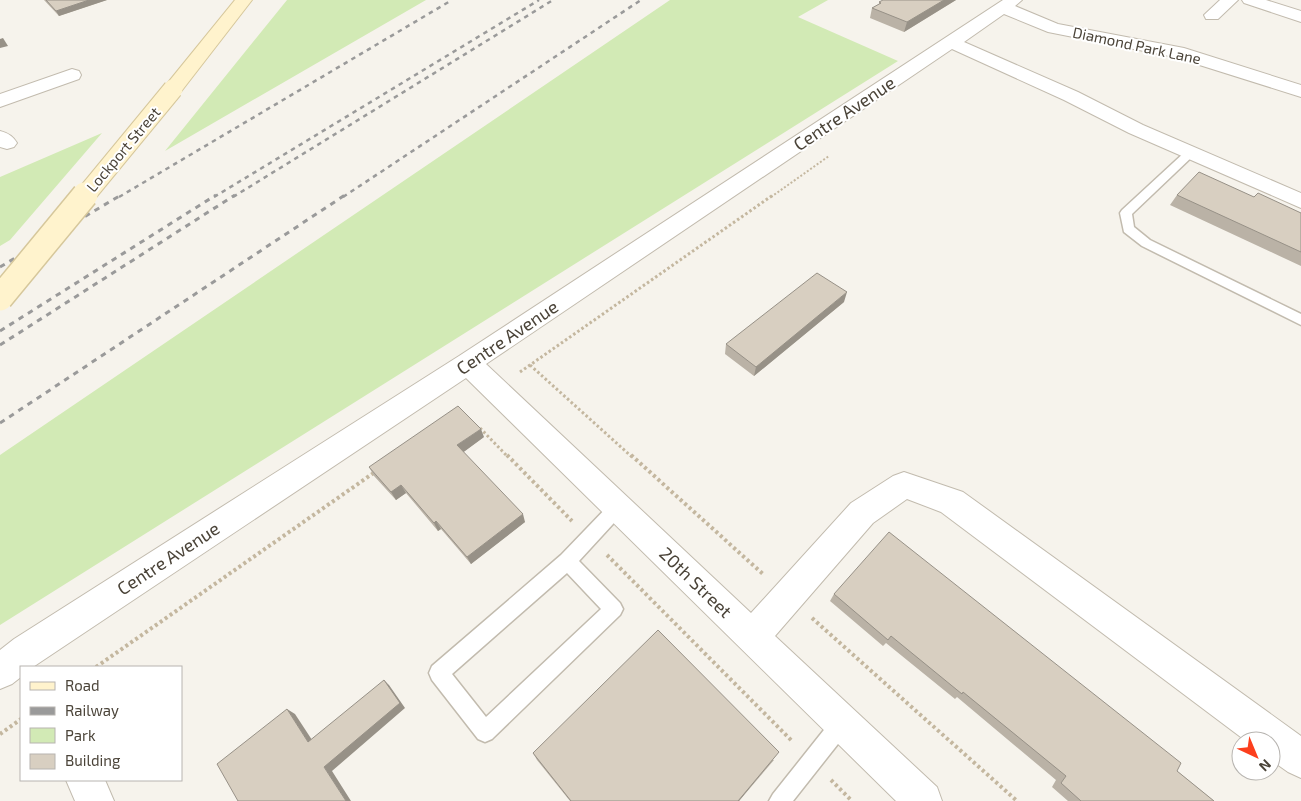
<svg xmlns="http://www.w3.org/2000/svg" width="1301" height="801" font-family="'Exo 2',sans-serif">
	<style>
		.green { fill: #d2eab5 }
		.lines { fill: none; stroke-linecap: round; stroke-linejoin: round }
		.lane-casing { stroke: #c2bbae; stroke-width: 3 }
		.street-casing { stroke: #c2bbae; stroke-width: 2 }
		.secondary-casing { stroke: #d6c79b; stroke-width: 2 }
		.path-far2 { stroke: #c4b79f; stroke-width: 2; stroke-dasharray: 2 2; stroke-linecap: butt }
		.path-far1 { stroke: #c4b79f; stroke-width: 3; stroke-dasharray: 2.5 2.5; stroke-linecap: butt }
		.path { stroke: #c4b79f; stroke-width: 4; stroke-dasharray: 3 3; stroke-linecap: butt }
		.lane { fill: #fff; fill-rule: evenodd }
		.street { fill: #fff; fill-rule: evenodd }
		.secondary { fill: #fff3cd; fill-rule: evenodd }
		.rail-far1 { stroke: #9a9a9a; stroke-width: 2.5; stroke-dasharray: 4.5 4.5; stroke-linecap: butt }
		.rail { stroke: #9a9a9a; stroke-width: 3; stroke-dasharray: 5.5 5.5; stroke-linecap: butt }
		.secondary-bridge-far1-casing { stroke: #d6c79b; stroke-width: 21; stroke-linecap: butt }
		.secondary-bridge-casing { stroke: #d6c79b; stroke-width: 28; stroke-linecap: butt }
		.secondary-bridge-far1 { stroke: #fff3cd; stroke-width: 19 }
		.secondary-bridge { stroke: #fff3cd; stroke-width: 25 }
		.wall { fill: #bab2a6 }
		.shaded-wall { fill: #979187 }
		.building { fill: #d8cfc1; stroke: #979187 }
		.labels { text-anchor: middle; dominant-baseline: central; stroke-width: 4; stroke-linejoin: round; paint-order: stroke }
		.far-street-label { font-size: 15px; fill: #4b4439; stroke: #fff }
		.street-label { font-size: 18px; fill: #4b4439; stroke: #fff }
	</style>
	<rect width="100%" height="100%" fill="#f6f3ec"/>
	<path class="green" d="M287,0H426L165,151Z
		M670,0H828L798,17L898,61L0,625V455Z
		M102,133L10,240L0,246V177Z"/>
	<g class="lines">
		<g class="lane-casing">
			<path id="lane" d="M1190,150L1196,153L1194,155L1132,214L1134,227L1150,240L1301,314V325L1142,246L1124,232L1120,213L1122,210L1186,151Z
				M618,500L624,502L626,507L624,512L579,561L620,603L623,609L620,615L492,739L485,742L478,739L432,680L429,673L432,666L561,555L612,502ZM567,573L601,609L486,717L452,674Z
				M842,713L849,716L852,723L849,730L793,801H769L773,794L835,716Z"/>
		</g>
		<g class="street-casing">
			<path id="street" d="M1003,0H1022L1015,6L1058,24L1184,48L1301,85V97L1174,57L1048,32L1004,14L964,42L1078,92L1143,125L1301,193V208L1129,133L1064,100L952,49L486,364L751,613L851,503L893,476L904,472L963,492L1301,736V778L1288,772L1271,760V741H1246L941,512L907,499L873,523L775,636L937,787L942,801H896L466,378L33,667H21V677L12,684L0,689V650L14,639L459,356Z
				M1220,0H1238L1218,19H1206L1204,15Z
				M1242,0H1266L1301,11V22L1244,3Z
				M72,69L79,71L81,75L79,79L0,107V94Z
				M0,131C8,133 13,136 17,143L14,147L7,149L0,147Z
				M66,780H105L114,801H75Z"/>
		</g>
		<g class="secondary-casing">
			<path id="secondary" d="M235,0H252L180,93L173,95L166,93L164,89L166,85Z"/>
		</g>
		<path class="path-far2" d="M771,197L829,156"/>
		<path class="path-far1" d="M530,365L632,457
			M520,372L773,195
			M480,428L508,457"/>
		<path class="path" d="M507,455L572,521
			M631,455L763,574
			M607,555L793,742
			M812,618L1017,801
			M96,667L375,472
			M0,734L21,719
			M831,780L852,801"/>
		<use href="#lane" class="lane"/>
		<use href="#street" class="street"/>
		<use href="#secondary" class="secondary"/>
		<path class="rail-far1" d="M119,197L452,0
			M214,197L539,0
			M233,197L553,0
			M343,197L641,0"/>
		<path class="rail" d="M0,267L121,195
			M0,331L216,195
			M0,345L235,195
			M0,423L345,195"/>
		<g class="secondary-bridge-far1-casing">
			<path id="secondary-bridge-far1" d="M84,197L173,89"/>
		</g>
		<g class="secondary-bridge-casing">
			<path id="secondary-bridge" d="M0,298L85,195"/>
		</g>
		<use href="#secondary-bridge-far1" class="secondary-bridge-far1"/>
		<use href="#secondary-bridge" class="secondary-bridge"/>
	</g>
	<path class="wall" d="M44,0H107L59,16Z
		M956,0L904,32L870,18L872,8L879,4V2Z
		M1177,195L1254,197L1301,213V266L1170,205Z
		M844,302L754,376L725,354L726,344Z
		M484,437L463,452L525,522L471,564L441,529L438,531L406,493L396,500L374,476L369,467Z
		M834,594L1177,771L1214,801H1068L1052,787L1056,780L957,697L955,699L886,643L883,646L830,601Z
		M533,753L774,760L739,801H570L537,760Z"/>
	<path class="shaded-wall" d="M89,0H107L59,16L56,11Z
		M944,0H956L904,32L907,22Z
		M3,38L8,46L0,48V39Z
		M847,292L844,302L754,376L756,367Z
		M481,429L484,437L461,454L457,445Z
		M401,485L406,493L396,500L391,492Z
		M523,514L525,522L471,564L467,557Z
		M436,521L441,529L438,531L434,523Z
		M384,680L389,685L405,708L332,771L351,801H346L324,767Z
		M287,709L295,714L316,746L308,742Z
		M779,752L739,801H738Z"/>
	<path class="building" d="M46,0H89L56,11Z
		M883,0H944L907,22L872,8L881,3L879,2Z
		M1199,172L1254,197L1258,193L1301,213V252L1177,195Z
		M817,273L847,292L756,367L726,344Z
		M458,406L481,429L457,445L523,514L467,557L436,521L434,523L401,485L391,492L369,467Z
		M889,532L1181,763L1177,771L1214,801H1081L1061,783L1066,776L963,692L962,694L891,636L888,640L834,594Z
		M658,630L779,752L738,801H571L533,753Z
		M384,680L400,703L324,767L346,801H238L217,764L287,709L308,742Z"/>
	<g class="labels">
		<g class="far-street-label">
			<text transform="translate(1137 45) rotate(12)">Diamond Park Lane</text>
			<text transform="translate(123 149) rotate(-50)">Lockport Street</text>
		</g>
		<g class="street-label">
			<text transform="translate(844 113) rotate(-34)">Centre Avenue</text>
			<text transform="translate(507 337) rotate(-34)">Centre Avenue</text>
			<text transform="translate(168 558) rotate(-33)">Centre Avenue</text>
			<text transform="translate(696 582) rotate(44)">20th Street</text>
		</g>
	</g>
	<rect x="20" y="666" width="162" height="115" fill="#ffffff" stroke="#b7b4b0"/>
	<rect x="30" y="682" width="25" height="8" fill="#fff3cd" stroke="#b7b4b0"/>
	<text x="65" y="691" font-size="15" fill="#4b4439">Road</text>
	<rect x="30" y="707" width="25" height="8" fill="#9a9a9a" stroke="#b7b4b0"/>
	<text x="65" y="716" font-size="15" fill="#4b4439">Railway</text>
	<rect x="30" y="728" width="25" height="15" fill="#d2eab5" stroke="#b7b4b0"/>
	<text x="65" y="741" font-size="15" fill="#4b4439">Park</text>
	<rect x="30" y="754" width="25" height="15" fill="#d8cfc1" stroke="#b7b4b0"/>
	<text x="65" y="766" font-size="15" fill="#4b4439">Building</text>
	<g transform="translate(1256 756) rotate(136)"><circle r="24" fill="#ffffff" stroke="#b7b4b0"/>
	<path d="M0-4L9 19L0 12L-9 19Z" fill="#fc3f1d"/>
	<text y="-8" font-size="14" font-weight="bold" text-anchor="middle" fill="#4b4439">N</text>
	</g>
</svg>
